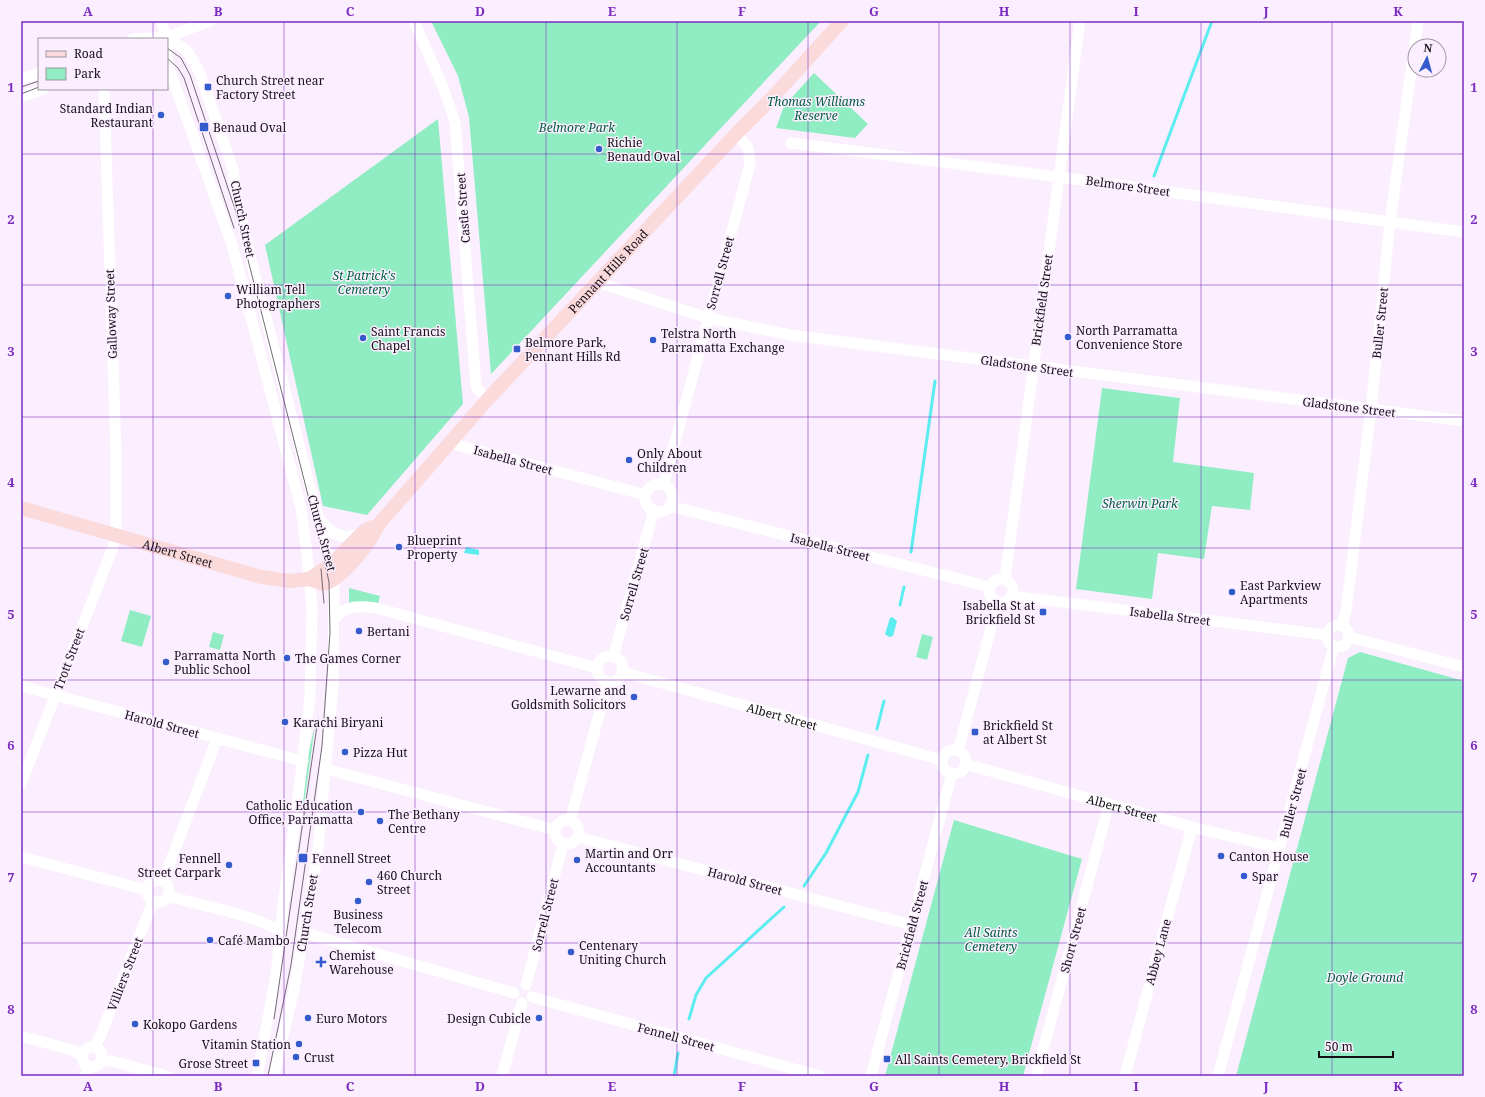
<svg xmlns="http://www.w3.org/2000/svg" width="1485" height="1097" font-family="'Noto Serif',serif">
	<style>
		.green { fill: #90ecc2 }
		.water { fill: #5bedef }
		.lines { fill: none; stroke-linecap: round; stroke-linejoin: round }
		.stream { stroke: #5bedef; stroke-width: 3 }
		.minor { stroke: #fff; stroke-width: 11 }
		.major { stroke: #fbdadc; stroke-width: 14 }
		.tram { stroke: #736975; stroke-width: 1 }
		.grid { fill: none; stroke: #7b2cbf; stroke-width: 1; stroke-opacity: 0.55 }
		.poi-dot { fill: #345bcb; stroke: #fbeefe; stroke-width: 1.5 }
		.labels { text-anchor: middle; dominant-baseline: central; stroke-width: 3; stroke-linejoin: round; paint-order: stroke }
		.poi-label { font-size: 12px; fill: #160f18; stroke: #fbeefe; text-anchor: start }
		.park-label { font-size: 12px; font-style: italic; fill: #005e40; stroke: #fbeefe }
		.street-label { font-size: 12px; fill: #160f18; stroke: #fbeefe }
		.neatline { fill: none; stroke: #7b2cbf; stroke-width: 1.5 }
		.grid-label { font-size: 13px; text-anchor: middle; font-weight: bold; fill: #7b2cbf }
	</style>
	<rect width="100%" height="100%" fill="#fbeefe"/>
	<path class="green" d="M431,21H821L491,374L469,117L458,76Z
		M814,73L868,124L855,138L776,128L784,106Z
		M438,119L463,404L367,515L323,506L265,245Z
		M1102,388L1180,398L1173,462L1254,473L1250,510L1212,506L1204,559L1158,553L1152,599L1076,589Z
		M349,588L380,596L378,604L349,605Z
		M130,610L151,616L142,647L121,641Z
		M213,632L224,635L220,650L209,647Z
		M922,634L933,637L927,660L916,657Z
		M1360,652L1464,681V1076H1236L1348,658Z
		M315,726L304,804H300L307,758Z
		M954,820L1082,859L1023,1076H885Z"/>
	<path class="water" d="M466,547L479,550V555L464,553Z
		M892,617L897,621L893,636L889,637L885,634L890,618Z"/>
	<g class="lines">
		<path class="stream" d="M1154,176L1212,21
			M911,552L935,381
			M900,605L904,587
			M877,729L884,701
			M804,886L826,853L858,792L868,755
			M689,1019L696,995L706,978L784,907
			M674,1076L678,1053"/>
		<g class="minor">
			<path d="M161,21L167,39"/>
			<path d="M414,21L443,87L455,122L476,386L478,390L488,399"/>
			<path d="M167,37L187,51L199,71L233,169L236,195L253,268L334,579L333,687L318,849L294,989L274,1076"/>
			<path d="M133,39L167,37L210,21"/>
			<path d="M167,42L168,66L232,245L301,508L307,554L312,608L310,697L297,806L283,906L276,975L257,1076"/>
			<path d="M21,79L39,73"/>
			<path d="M21,97L43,89"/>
			<path d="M791,143L1059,177L1464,232"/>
			<path d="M597,282L708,318L790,335L1464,421"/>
			<path d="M450,443L646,495"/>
			<circle cx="659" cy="498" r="14"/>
			<path d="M666,485L665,479L750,164L748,148L737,133"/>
			<path d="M670,506L990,587"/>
			<path d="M321,521C332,535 345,541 361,533"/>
			<circle cx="1001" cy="591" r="12"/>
			<path d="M1005,579L1080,21"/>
			<path d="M1012,596L1327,635"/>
			<path d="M335,619C344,604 362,606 376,608L597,668"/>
			<circle cx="1338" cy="636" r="11"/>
			<path d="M1342,625L1346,611L1371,409L1390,222L1418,21"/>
			<path d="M1349,637L1464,667"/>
			<circle cx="610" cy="669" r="13"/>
			<path d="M613,657L654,510"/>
			<path id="s1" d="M622,672L942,760"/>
			<path d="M21,686L303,761"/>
			<circle cx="954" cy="762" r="12"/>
			<path d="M958,751L998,602"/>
			<path id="s2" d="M965,764L1192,827L1280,848"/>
			<path d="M326,769L555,830"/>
			<path d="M21,784L113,547L116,535V452L104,89"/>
			<circle cx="567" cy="832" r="12"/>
			<path d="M570,821L608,682"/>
			<path d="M578,837L912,925"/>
			<path d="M21,857L147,890"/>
			<circle cx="158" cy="891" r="11"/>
			<path d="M163,881L217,739"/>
			<path d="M167,897L179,899C201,905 267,918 280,933"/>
			<path d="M305,933L514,993"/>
			<path d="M526,985L563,844"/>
			<path d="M532,997L820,1076"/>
			<path d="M21,1036L72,1050L82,1055"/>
			<path d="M94,1047L100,1037L153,901"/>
			<circle cx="92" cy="1057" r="10"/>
			<path d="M101,1061H112L167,1076"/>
			<path d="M85,1076L89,1066"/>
			<path d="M502,1076L522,1003"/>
			<path d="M871,1076L952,773"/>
			<path d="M1036,1076L1109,804"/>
			<path d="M1125,1076L1192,827"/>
			<path d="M1218,1076L1334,646"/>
		</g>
		<g class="major">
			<path id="s3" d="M21,508L261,577L290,581L309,579L323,584C342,580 371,542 378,525L488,399L737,133L771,99L842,21"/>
			<path d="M309,579L332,564L364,531L378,525"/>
		</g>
		<path class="tram" d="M167,48L181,58L190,75L235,209L322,550L329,582L330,633L322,746L291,965L268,1076
			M167,58L178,68L184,78L234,228
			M21,87L39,81
			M21,94L39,87
			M321,569L324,603
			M274,1019L318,719"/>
	</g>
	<path class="grid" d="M153,21V39M284,21V1076M415,21V1076M546,21V1076M677,21V1076M808,21V1076M939,21V1076M1070,21V1076M1201,21V1076M1332,21V1076M153,89V1076M21,154H1464M21,285H1464M21,417H1464M21,548H1464M21,680H1464M21,812H1464M21,943H1464"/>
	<g class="poi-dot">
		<rect x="204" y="83" width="8" height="8" rx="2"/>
		<circle cx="161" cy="115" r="4"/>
		<rect x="199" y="122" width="10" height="10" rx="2"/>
		<circle cx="599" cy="149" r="4"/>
		<circle cx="228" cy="296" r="4"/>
		<circle cx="1068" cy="337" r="4"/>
		<circle cx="363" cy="338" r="4"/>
		<circle cx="653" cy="340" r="4"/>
		<rect x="513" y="345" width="8" height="8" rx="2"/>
		<circle cx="629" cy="460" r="4"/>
		<circle cx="399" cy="547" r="4"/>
		<circle cx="1232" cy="592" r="4"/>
		<rect x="1039" y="608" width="8" height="8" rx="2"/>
		<circle cx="359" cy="631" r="4"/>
		<circle cx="287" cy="658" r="4"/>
		<circle cx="166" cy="662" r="4"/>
		<circle cx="634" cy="697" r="4"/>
		<circle cx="285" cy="722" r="4"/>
		<rect x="971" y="728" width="8" height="8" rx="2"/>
		<circle cx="345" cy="752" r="4"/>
		<circle cx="361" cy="812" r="4"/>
		<circle cx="380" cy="821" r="4"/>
		<circle cx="1221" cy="856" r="4"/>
		<rect x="298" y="853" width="10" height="10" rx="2"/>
		<circle cx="577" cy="860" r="4"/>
		<circle cx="229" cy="865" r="4"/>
		<circle cx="1244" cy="876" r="4"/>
		<circle cx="369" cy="882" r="4"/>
		<circle cx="358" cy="901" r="4"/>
		<circle cx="210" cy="940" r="4"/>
		<circle cx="571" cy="952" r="4"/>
		<path d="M319 956h4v4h4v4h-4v4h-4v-4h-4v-4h4z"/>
		<circle cx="308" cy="1018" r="4"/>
		<circle cx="539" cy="1018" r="4"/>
		<circle cx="135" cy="1024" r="4"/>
		<circle cx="299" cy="1044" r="4"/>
		<circle cx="296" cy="1057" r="4"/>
		<rect x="883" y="1055" width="8" height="8" rx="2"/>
		<rect x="252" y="1059" width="8" height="8" rx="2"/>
	</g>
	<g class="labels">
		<g class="poi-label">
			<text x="216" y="80">Church Street near<tspan x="216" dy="14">Factory Street</tspan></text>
			<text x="153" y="108" text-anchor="end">Standard Indian<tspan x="153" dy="14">Restaurant</tspan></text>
			<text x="213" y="127">Benaud Oval</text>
			<text x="607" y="142">Richie<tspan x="607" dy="14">Benaud Oval</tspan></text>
			<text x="236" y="289">William Tell<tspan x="236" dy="14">Photographers</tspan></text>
			<text x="1076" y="330">North Parramatta<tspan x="1076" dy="14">Convenience Store</tspan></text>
			<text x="371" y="331">Saint Francis<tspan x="371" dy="14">Chapel</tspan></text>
			<text x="661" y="333">Telstra North<tspan x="661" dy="14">Parramatta Exchange</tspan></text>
			<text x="525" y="342">Belmore Park,<tspan x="525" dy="14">Pennant Hills Rd</tspan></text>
			<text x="637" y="453">Only About<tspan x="637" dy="14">Children</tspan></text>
			<text x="407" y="540">Blueprint<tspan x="407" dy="14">Property</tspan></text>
			<text x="1240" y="585">East Parkview<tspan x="1240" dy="14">Apartments</tspan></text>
			<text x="1035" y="605" text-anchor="end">Isabella St at<tspan x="1035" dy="14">Brickfield St</tspan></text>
			<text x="367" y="631">Bertani</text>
			<text x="174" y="655">Parramatta North<tspan x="174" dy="14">Public School</tspan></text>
			<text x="295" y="658">The Games Corner</text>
			<text x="626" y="690" text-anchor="end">Lewarne and<tspan x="626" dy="14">Goldsmith Solicitors</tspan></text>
			<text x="293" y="722">Karachi Biryani</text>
			<text x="983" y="725">Brickfield St<tspan x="983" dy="14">at Albert St</tspan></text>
			<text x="353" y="752">Pizza Hut</text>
			<text x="353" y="805" text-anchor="end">Catholic Education<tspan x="353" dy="14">Office, Parramatta</tspan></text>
			<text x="388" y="814">The Bethany<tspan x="388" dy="14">Centre</tspan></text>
			<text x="585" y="853">Martin and Orr<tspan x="585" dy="14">Accountants</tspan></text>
			<text x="1229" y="856">Canton House</text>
			<text x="221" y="858" text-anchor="end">Fennell<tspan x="221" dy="14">Street Carpark</tspan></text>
			<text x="312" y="858">Fennell Street</text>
			<text x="377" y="875">460 Church<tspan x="377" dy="14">Street</tspan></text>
			<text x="1252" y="876">Spar</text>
			<text x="358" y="914" text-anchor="middle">Business<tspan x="358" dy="14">Telecom</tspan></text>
			<text x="218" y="940">Café Mambo</text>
			<text x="579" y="945">Centenary<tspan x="579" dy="14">Uniting Church</tspan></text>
			<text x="329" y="955">Chemist<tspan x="329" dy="14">Warehouse</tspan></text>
			<text x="316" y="1018">Euro Motors</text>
			<text x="531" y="1018" text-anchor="end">Design Cubicle</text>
			<text x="143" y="1024">Kokopo Gardens</text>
			<text x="291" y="1044" text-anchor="end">Vitamin Station</text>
			<text x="304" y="1057">Crust</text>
			<text x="895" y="1059">All Saints Cemetery, Brickfield St</text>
			<text x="248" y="1063" text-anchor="end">Grose Street</text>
		</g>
		<g class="park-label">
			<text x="816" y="101">Thomas Williams<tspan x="816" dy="14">Reserve</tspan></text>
			<text x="577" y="127">Belmore Park</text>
			<text x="364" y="275">St Patrick's<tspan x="364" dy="14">Cemetery</tspan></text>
			<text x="1140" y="503">Sherwin Park</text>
			<text x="991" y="932">All Saints<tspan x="991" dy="14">Cemetery</tspan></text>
			<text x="1365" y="977">Doyle Ground</text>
		</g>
		<g class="street-label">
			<text transform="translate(1128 186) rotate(8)">Belmore Street</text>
			<text transform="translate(463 208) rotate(-94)">Castle Street</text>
			<text transform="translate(243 219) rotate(78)">Church Street</text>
			<text stroke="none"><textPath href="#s3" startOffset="738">Pennant Hills Road</textPath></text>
			<text transform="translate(720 273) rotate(-75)">Sorrell Street</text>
			<text transform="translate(1042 300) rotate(-82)">Brickfield Street</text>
			<text transform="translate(111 314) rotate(-92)">Galloway Street</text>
			<text transform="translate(1380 323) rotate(-84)">Buller Street</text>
			<text transform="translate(1027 366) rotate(8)">Gladstone Street</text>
			<text transform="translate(1349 407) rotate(7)">Gladstone Street</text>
			<text transform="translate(513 460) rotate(15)">Isabella Street</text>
			<text transform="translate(322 533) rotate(75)">Church Street</text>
			<text transform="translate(830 547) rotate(14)">Isabella Street</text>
			<text stroke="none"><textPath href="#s3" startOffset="163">Albert Street</textPath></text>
			<text transform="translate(634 584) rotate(-74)">Sorrell Street</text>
			<text transform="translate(1170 616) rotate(7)">Isabella Street</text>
			<text transform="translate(69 659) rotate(-69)">Trott Street</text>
			<text stroke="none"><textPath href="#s1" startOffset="166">Albert Street</textPath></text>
			<text transform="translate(162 724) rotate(15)">Harold Street</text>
			<text transform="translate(1293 803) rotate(-75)">Buller Street</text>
			<text stroke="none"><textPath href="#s2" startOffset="163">Albert Street</textPath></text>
			<text transform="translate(745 881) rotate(15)">Harold Street</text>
			<text transform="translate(307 913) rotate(-81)">Church Street</text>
			<text transform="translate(545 915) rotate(-76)">Sorrell Street</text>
			<text transform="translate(912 925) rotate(-75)">Brickfield Street</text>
			<text transform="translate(1073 940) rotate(-75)">Short Street</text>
			<text transform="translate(1158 952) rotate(-75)">Abbey Lane</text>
			<text transform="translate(125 974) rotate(-69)">Villiers Street</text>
			<text transform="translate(676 1037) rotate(15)">Fennell Street</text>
		</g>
	</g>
	<rect width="1485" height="1097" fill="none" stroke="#fbeefe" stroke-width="44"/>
	<rect x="38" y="38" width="130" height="52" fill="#fbeefe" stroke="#9f95a2"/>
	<rect x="46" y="51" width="20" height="6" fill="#fbdadc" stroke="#9f95a2"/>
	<text x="74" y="58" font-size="12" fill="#160f18">Road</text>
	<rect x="46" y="68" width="20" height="12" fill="#90ecc2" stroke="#9f95a2"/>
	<text x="74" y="78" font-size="12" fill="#160f18">Park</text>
	<g transform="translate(1427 58) rotate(6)"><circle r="19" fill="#fbeefe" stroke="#9f95a2"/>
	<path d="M0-3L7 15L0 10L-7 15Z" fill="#345bcb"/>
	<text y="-6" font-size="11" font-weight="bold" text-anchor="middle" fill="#160f18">N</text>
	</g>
	<path d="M1319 1051v6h74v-6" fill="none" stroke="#160f18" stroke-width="2"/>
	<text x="1325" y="1051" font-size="12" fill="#160f18" stroke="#fbeefe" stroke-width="3" paint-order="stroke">50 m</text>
	<rect x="22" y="22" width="1441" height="1053" class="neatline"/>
	<g class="grid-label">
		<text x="88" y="16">A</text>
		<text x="218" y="16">B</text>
		<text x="350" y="16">C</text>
		<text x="480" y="16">D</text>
		<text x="612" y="16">E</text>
		<text x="742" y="16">F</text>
		<text x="874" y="16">G</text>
		<text x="1004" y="16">H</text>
		<text x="1136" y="16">I</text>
		<text x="1266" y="16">J</text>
		<text x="1398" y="16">K</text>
		<text x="11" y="92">1</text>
		<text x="1474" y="92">1</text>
		<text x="11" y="224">2</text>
		<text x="1474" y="224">2</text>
		<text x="11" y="356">3</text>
		<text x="1474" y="356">3</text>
		<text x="11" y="487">4</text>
		<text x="1474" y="487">4</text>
		<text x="11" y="619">5</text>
		<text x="1474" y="619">5</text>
		<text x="11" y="750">6</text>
		<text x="1474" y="750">6</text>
		<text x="11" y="882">7</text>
		<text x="1474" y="882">7</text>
		<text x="11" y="1014">8</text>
		<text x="1474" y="1014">8</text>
		<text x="88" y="1091">A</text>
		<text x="218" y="1091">B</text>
		<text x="350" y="1091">C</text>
		<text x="480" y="1091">D</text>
		<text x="612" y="1091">E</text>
		<text x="742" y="1091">F</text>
		<text x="874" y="1091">G</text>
		<text x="1004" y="1091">H</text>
		<text x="1136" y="1091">I</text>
		<text x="1266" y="1091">J</text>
		<text x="1398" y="1091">K</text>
	</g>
</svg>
